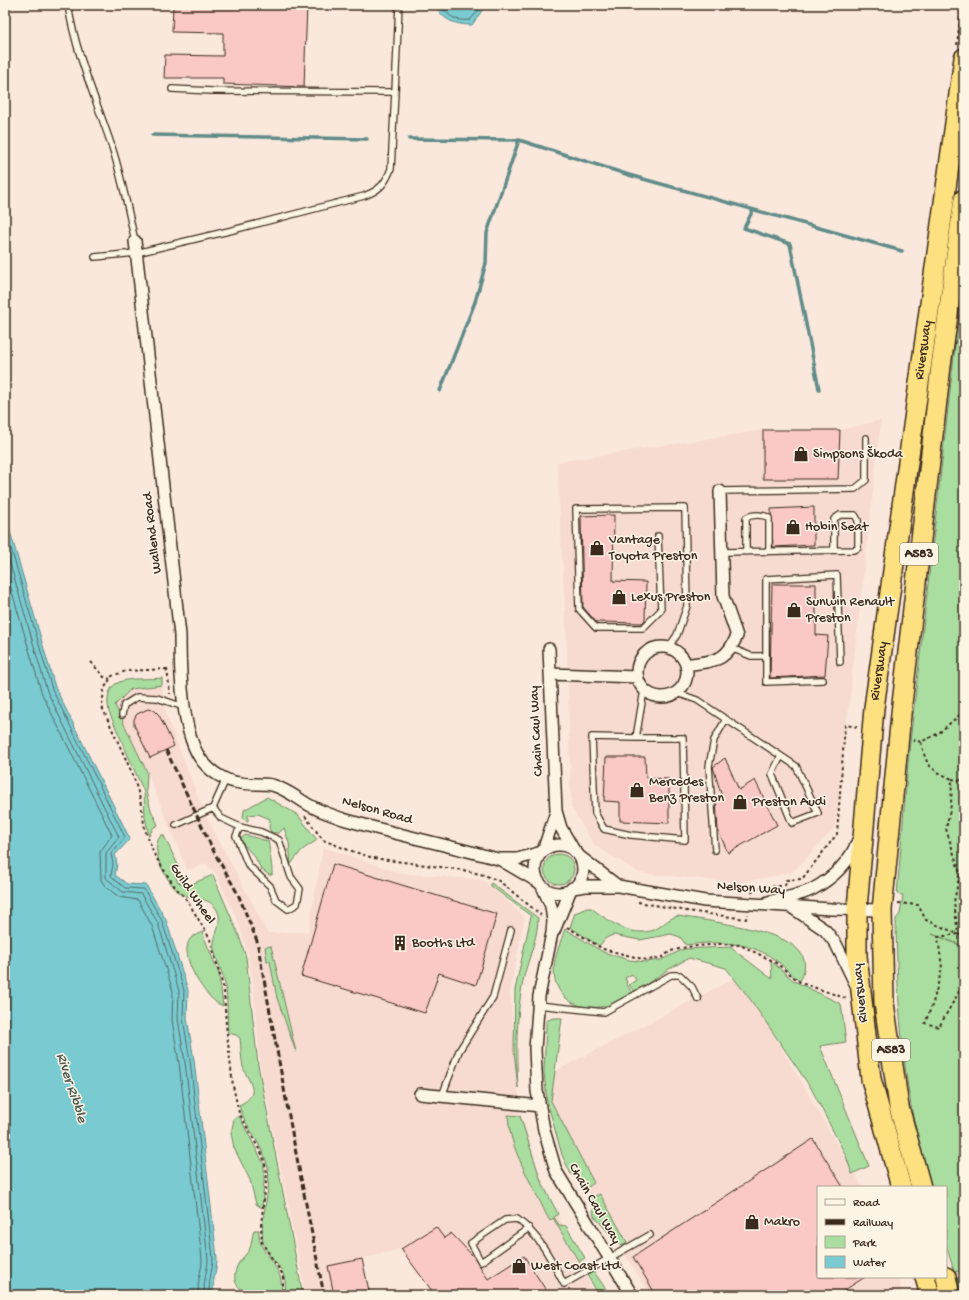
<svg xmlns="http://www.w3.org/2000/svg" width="969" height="1300" font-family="'Gochi Hand',sans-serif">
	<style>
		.built { fill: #f7dbd1 }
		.green { fill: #aadea0; stroke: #72845f }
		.water { fill: #79cbd1; stroke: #608b89 }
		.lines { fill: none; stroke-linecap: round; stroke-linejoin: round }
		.shore { stroke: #546a66; stroke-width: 1 }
		.stream { stroke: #608b89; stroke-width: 3.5 }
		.building { fill: #fac9c6; stroke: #3b2a1e }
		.service-casing { stroke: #3b2a1e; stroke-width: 8 }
		.minor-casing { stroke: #3b2a1e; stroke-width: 14 }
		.trunk-casing { stroke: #3b2a1e; stroke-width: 22 }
		.path { stroke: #3b2a1e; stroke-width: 2; stroke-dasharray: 3 3; stroke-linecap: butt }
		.service { stroke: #fcf5e5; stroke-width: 5.5 }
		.minor { stroke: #fcf5e5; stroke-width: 11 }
		.trunk { stroke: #fde080; stroke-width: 19 }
		.rail { stroke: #3b2a1e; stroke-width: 3; stroke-dasharray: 6 3; stroke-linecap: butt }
		.labels { text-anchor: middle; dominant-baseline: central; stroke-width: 3; stroke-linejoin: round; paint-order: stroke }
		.shield { fill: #fcf5e5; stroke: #75675a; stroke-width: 1 }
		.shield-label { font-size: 13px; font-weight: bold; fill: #3b2a1e }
		.street-label { font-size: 14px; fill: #3b2a1e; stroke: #fcf5e5 }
		.poi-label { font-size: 14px; fill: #3b2a1e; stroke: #fcf5e5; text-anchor: start }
		.water-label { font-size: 15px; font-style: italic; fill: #4e5a54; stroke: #fcf5e5 }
	</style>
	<rect width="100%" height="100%" fill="#fbe8dc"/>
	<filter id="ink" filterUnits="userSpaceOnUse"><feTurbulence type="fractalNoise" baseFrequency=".025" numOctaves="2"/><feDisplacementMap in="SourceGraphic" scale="8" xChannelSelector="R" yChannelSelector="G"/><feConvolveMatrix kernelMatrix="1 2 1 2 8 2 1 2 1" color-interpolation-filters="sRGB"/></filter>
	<g filter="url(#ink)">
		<path class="built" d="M881,420L835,828L793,872L740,883L639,873L594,845L571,807L567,648L557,462L763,430H840Z
			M162,685L166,714L204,812L268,933L308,932L323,847L401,873L483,880L525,917L510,991L520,1111L542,1179L595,1295H435L401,1249L362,1259L370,1295H306L260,1065L253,983L247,951L240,927L217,875L206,864L187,870L147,772L115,705L131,689Z
			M739,976L863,1187H818V1277H900L901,1295H650L574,1171L551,1108L548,1075Z"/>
		<path class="green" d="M964,292V946L932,934L964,947V1271L954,1272L946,1244V1187H930C904,1100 897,1010 896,919L900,914L903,895L897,894L909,751L955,347Z
			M162,678V685L131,689L115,705L147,772L146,792L151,810L158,825L153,828L149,836L145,817L144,792L109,712C101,671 137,681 162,678Z
			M267,797L298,815L317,840L302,850L291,864L289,843L284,828L279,833H272L269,828L270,819L258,814L248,815V821L243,819L244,810Z
			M163,834L179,867L175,875L178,882L187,886L213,875L239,936L246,957L258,1065L303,1295H285C289,1263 268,1264 263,1241C259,1218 272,1191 268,1168C264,1145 244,1127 239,1105C263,1094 248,1082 243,1067C241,1058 241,1048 240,1038L236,1035L228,1033C227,1017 228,1000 225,984C223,972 216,961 214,949C212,937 224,922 217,910C209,895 191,901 179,892C167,883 146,846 163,834Z
			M245,835L268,841C269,845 273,873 272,875H269L261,869L255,857L243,844L241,839Z
			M544 869a15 15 0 1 1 30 0a15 15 0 1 1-30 0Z
			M491,883L538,918C538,939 527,961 523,981C516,1016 516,1052 518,1088L514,1051L515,990L531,916L491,886Z
			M587,908H591C609,921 630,938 654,930C663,926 668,918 678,916C707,921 783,929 800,952C807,961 805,971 800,981C790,975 784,965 774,959C749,941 716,941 686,945L680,937L671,934L640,940L613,935L606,938L599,946L570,927L575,913Z
			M565,929L603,952L629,960L646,962L661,960L684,949L730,947L772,979L771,961L794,981L841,1004L846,1042L820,1046L869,1166L852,1174L846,1156L811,1088L750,999L726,968L689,958L669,969L635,992L629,985L636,980L632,974L625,978L627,982L626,983L633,994C623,1000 611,1006 599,1007C575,1010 554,996 554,970C554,957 561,941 565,929Z
			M202,932L219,974L223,1006C206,1001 176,953 191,938C194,935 199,934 202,932Z
			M271,946L296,1052L277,998L270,961H267L265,947Z
			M553,1018H562L551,1101L594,1183L585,1189L582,1182L571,1174L562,1155L547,1101L544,1073L546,1026V1021Z
			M508,1115L520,1116L541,1181L558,1214L554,1217L559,1225L566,1226L585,1258L579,1262L553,1218L550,1221L546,1214C532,1183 509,1149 508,1115Z
			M239,1116L264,1164V1182L262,1208L256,1204L250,1180L234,1148L231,1133L234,1119Z
			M600,1194L627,1242L622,1246L618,1244L594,1216L593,1210L596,1205L591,1198Z
			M254,1230H259C257,1258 287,1264 281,1295C263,1295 225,1297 237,1266C240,1259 247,1255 250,1248C252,1242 252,1236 254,1230Z
			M594,1272L610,1295H599L587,1275Z
			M964,1277V1295H960L954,1279Z"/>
		<path class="water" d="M436,5H483L481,12L472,25C457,25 442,21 436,5Z
			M5,514L55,687L130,839L115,855L117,864L115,875L127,884L146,885L166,920L188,990L187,1018L194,1060L217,1258C217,1271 211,1283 214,1295H5Z"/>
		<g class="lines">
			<path class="shore" d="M441,5C447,16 457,22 470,20L478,11L479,5
				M5,528L52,689L125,837L111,854L113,864L111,876L125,888L144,889L162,921L184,990L183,1018L190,1061L213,1258C213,1271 207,1283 210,1295
				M5,546L47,691L119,837L106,853V878L123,892L141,894L158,923L179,991L178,1019L185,1062L208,1259C208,1271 202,1282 205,1295
				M5,568L42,694L112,835L100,852L101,880L105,886L119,897L138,900L152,926L173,991L172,1020L179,1063L202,1259C202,1272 196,1282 199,1295"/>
			<path class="stream" d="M152,135L367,139
				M409,139L519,140L629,175L902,251
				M753,210L744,228L790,244L819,389
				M440,391L475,302L486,263L487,233L519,140"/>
		</g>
		<path class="building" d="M173,5H307L304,87L223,84V78H164L165,55L223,56V33L172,32Z
			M763,430H840L838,479H763Z
			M814,507V545L773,547L771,509Z
			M614,515L613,581L646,582L645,620L642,623L596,622L583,607L581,516Z
			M772,584H816V635L828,636L825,675L770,678Z
			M148,709L154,710L159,715L174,746L150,758L134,725V719L137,714Z
			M606,757H645L646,778L669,779V823L620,821V802L604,801Z
			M725,758L739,790L755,780L777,825L728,853L718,830L716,801L722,797L713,767Z
			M333,864L497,914L476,985L439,973L425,1013L301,976Z
			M813,1139L843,1187H818V1277H865L837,1295H656L633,1257Z
			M436,1227L444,1238L451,1233L474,1257L488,1279L524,1256L549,1295H435L401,1249Z
			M362,1259L370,1295H334L328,1266Z"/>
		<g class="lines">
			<g class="service-casing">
				<path id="service" d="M68,5C76,55 96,99 112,147C122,178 128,210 135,241
					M395,92L399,5
					M95,257L136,253L233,230L364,196C380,190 385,184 391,169L395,92L212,91L172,89
					M720,491L855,489L866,480V438
					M658,536L661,610L643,628H596L579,609L576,509L685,508L687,606L677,635L668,648
					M721,552L854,550L858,548V520L855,515H840L834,519V550
					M746,552V518C752,514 763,514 769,518V551
					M731,648L751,656H766
					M823,680L766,682V579L837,575L840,662
					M677,693L697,700L796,766L818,813L792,823L772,774L781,756
					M122,715L124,705L137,697L157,698L184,707
					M636,738L592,737L595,813L604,829L631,835L685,840L683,738H636L644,690
					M226,779L213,808L221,818L240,827L261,832L279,840L291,877L300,889L297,904L288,909L276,900L270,886L248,865L236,836L240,827
					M176,825L213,808
					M715,850L709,766L714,740L726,719
					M538,1005L604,1012L671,975H680L692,987L698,999
					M442,1096L459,1051L493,997L511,930
					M529,1228L481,1262L471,1243L505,1220L517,1219C540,1236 551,1259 564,1284L650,1235"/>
			</g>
			<g class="minor-casing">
				<path id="minor" d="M135,241L180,635C180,668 181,736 203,762C212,773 227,782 241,783C251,785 262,783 272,785C286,789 297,798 309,805C319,811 332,815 343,819C394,834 447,845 498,859H517L542,852
					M637 672a25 25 0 1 1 50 0a25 25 0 1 1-50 0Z
					M549,649L556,811L561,828L575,852
					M686,665C714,660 724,664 737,636L723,596L720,491
					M550,674L638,677
					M535 869a24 24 0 1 1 48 0a24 24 0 1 1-48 0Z
					M543,851L556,812
					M579,856L618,886
					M499,859L540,883
					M542,886L551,906L553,921L552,933L539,996L535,1049L537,1091L544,1130L556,1171L632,1295
					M572,888L586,886H618L705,901L831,909L882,910
					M768,902C783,898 799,896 813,889C832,879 851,861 858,840
					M791,907L825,930L836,944L855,983
					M554,931L571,889
					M420,1094L540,1106"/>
			</g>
			<g class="trunk-casing">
				<g id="trunk">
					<path id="s1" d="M901,1187L871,1079L857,956V909L874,708L964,58"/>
					<path d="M921,1187L899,1107L884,1003L882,910L902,704L941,366L964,199"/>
					<path d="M925,1277L930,1295"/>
					<path d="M946,1277L950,1295"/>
				</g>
			</g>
			<path class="path" d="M957,45L962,5
				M91,662L104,677L110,679
				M167,669L170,694
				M167,669L126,671L112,676L104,689L102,707L133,775L140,799L145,830L155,856L175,887L187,900L210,939L224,990L226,1025L233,1086L239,1113L263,1156L267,1173L261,1225L262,1243L283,1275V1295
				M913,742L915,740L921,742L939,733L964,711
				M921,742C927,768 929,768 952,779L951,805L946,829L960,873L954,902L958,934L938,937L942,968L933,1003L925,1023L939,1027L964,983
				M952,779L964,781
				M305,816L323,840L346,849L373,858L463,870L484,875L499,881L541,915
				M785,886L786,880L802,879L837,834L845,725L857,727
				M752,893L753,888L781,886
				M638,902L687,911L746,919L747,914
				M898,903L918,905L926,920L958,934L964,938
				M567,927L603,949L647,960L661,958L671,951L687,947L721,944L740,945L775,962L801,983L848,999"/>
			<use href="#service" class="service"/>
			<use href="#minor" class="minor"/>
			<use href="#trunk" class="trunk"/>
			<path class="rail" d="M166,750L214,852L238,894L257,941L293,1138L324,1295"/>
		</g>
	</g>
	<defs>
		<g id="shop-bare" transform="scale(1.2)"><path d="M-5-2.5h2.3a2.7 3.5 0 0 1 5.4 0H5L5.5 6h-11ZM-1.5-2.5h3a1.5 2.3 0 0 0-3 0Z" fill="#3b2a1e" stroke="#fcf5e5" stroke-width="2.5" paint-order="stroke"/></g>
		<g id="building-bare" transform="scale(1.2)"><path d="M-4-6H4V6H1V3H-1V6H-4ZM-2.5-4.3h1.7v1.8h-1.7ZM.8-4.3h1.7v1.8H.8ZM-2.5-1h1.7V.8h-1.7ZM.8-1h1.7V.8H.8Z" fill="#3b2a1e" stroke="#fcf5e5" stroke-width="2.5" paint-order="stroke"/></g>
	</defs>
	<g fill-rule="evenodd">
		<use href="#shop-bare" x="801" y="454"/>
		<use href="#shop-bare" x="793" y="527"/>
		<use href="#shop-bare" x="597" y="548"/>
		<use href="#shop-bare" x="619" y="597"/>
		<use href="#shop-bare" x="794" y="610"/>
		<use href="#shop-bare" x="637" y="790"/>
		<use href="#shop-bare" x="740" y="802"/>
		<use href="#building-bare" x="400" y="943"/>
		<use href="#shop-bare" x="752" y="1222"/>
		<use href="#shop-bare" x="519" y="1266"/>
	</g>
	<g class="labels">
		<g class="shield">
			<rect x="900" y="543" width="38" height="22" rx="3"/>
			<rect x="872" y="1039" width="38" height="22" rx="3"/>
		</g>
		<g class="shield-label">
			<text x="919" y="554">A583</text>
			<text x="891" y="1050">A583</text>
		</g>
		<g class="street-label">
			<text stroke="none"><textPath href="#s1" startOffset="846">Riversway</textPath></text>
			<text transform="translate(153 533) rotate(-97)">Wallend Road</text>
			<text stroke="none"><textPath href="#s1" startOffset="522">Riversway</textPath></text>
			<text transform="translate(537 731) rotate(-93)">Chain Caul Way</text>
			<text transform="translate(377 811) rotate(16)">Nelson Road</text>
			<text transform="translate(751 889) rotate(4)">Nelson Way</text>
			<text transform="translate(192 894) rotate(56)">Guild Wheel</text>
			<text transform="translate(861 993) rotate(-96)">Riversway</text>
			<text transform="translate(594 1204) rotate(60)">Chain Caul Way</text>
		</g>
		<g class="poi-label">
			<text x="813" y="454">Simpsons Škoda</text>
			<text x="805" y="527">Hobin Seat</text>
			<text x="609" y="540">Vantage<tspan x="609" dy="16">Toyota Preston</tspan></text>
			<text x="631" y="597">Lexus Preston</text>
			<text x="806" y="602">Sunwin Renault<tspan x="806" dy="16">Preston</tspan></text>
			<text x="649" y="782">Mercedes<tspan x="649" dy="16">Benz Preston</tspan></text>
			<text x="752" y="802">Preston Audi</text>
			<text x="412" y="943">Booths Ltd</text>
			<text x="764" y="1222">Makro</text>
			<text x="531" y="1266">West Coast Ltd</text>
		</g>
		<g class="water-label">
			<text transform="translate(71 1088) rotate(72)">River Ribble</text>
		</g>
	</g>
	<rect width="969" height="1300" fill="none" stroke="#fcf5e5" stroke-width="20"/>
	<rect x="10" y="10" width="949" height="1280" fill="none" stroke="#3b2a1e" stroke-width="1.5" filter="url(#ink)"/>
	<rect x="817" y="1186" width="130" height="92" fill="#fcf5e5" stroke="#afa495"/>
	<rect x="825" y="1199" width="20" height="6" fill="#fcf5e5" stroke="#afa495"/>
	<text x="853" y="1206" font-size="12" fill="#3b2a1e">Road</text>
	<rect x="825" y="1219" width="20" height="6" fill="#3b2a1e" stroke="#afa495"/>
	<text x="853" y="1226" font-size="12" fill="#3b2a1e">Railway</text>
	<rect x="825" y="1236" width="20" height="12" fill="#aadea0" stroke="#afa495"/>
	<text x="853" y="1246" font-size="12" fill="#3b2a1e">Park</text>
	<rect x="825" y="1256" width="20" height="12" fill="#79cbd1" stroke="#afa495"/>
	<text x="853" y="1266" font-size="12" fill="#3b2a1e">Water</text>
</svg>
